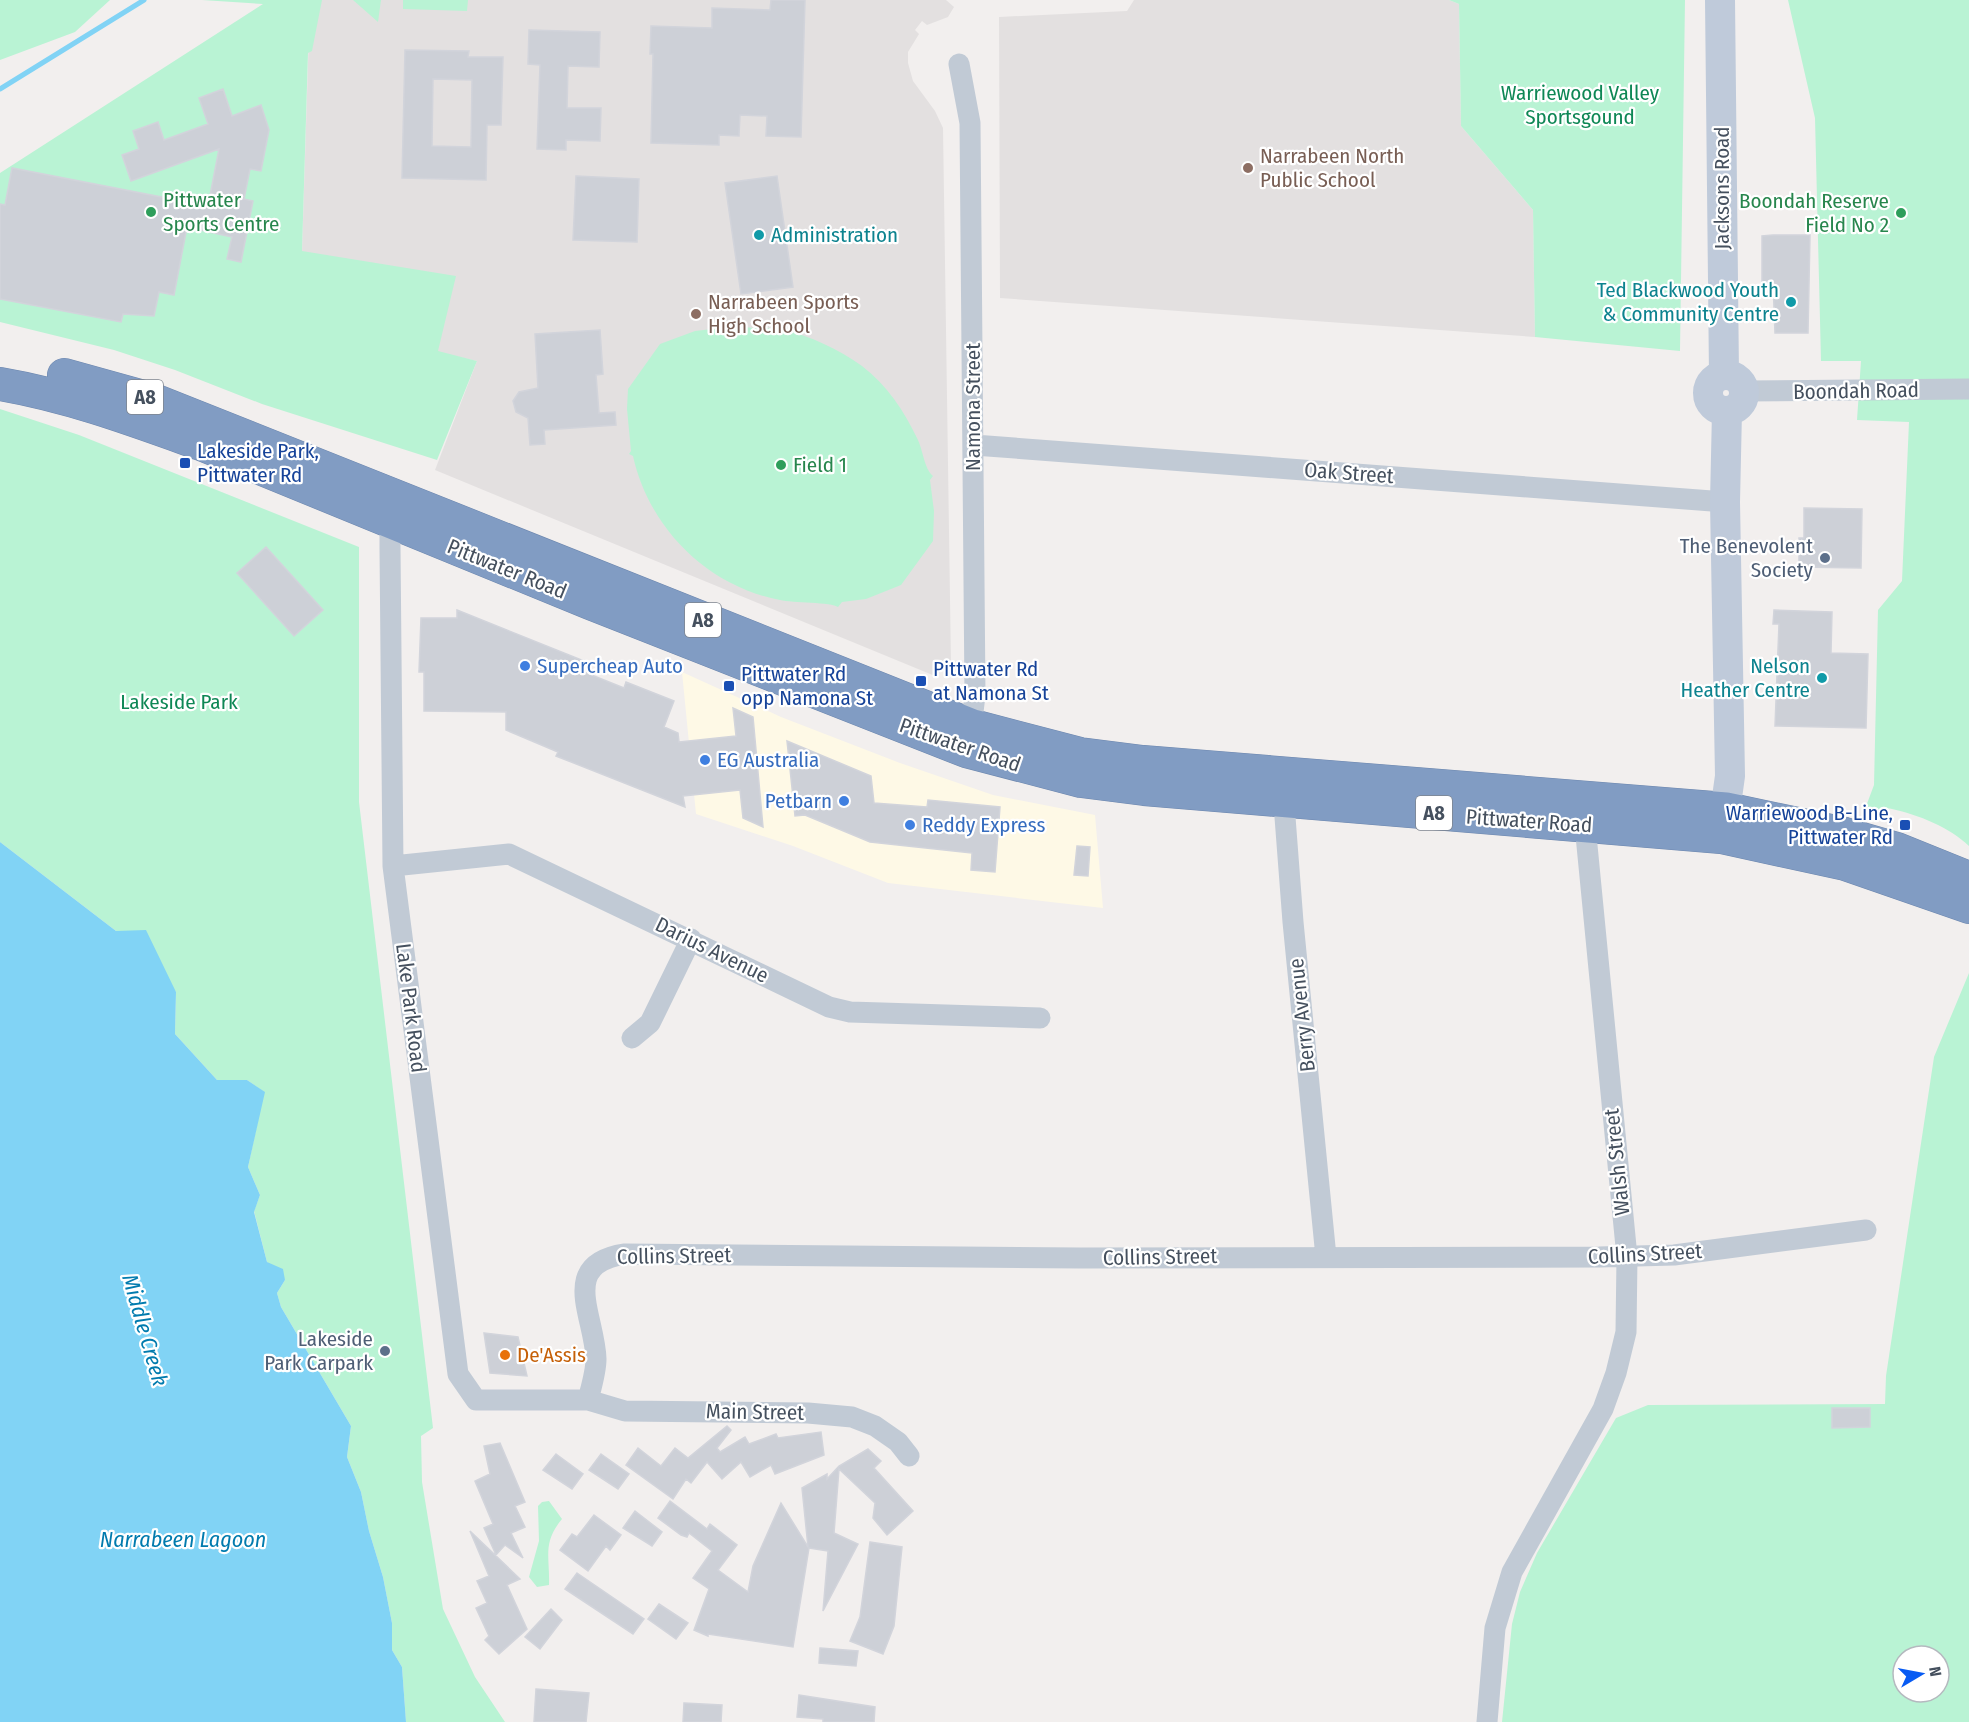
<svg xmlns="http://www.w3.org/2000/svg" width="1969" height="1722" font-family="'Fira Sans Condensed',sans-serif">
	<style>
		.commercial { fill: #fef9e6 }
		.education { fill: #e3e0e0 }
		.green { fill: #b9f3d4; fill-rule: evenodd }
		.water { fill: #81d3f5 }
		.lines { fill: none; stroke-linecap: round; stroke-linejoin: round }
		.stream { stroke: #81d3f5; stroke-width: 5 }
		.building { fill: #cdd0d7; stroke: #d2d4db; stroke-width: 1.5; fill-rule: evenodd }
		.highway-casing { stroke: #6d87ae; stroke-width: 34 }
		.street { stroke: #c1cad5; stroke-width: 21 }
		.secondary { stroke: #bfcada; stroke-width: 30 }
		.highway { stroke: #819cc3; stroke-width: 33 }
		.education-dot { fill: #8d6e63; stroke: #fff; stroke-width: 2 }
		.leisure-dot { fill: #2e9e5b; stroke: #fff; stroke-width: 2 }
		.culture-dot { fill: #0f9aa8; stroke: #fff; stroke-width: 2 }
		.transit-dot { fill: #1a4fb4; stroke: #fff; stroke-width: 2 }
		.service-dot { fill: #5c6f8a; stroke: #fff; stroke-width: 2 }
		.shop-dot { fill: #3f7fe0; stroke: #fff; stroke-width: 2 }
		.food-dot { fill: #e8710a; stroke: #fff; stroke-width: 2 }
		.labels { text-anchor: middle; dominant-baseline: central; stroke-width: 4.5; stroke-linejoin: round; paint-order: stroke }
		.shield { fill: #fff; stroke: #7d848e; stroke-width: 1.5 }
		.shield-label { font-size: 20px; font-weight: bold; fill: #45505e }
		.park-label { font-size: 21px; fill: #0e8755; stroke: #fff }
		.education-label { font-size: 21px; fill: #785e54; stroke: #fff; text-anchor: start }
		.street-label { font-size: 21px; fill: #45505e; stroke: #fff }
		.leisure-label { font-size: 21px; fill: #27864d; stroke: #fff; text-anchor: start }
		.culture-label { font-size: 21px; fill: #0d838f; stroke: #fff; text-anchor: end }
		.transit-label { font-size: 21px; fill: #164399; stroke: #fff; text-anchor: start }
		.service-label { font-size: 21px; fill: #4e5e75; stroke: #fff; text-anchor: end }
		.shop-label { font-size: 21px; fill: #366cbe; stroke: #fff; text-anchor: start }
		.food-label { font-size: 21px; fill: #c56008; stroke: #fff; text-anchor: start }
		.water-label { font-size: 22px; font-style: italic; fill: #017bae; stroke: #fff }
	</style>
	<rect width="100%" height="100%" fill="#f2efee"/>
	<path class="commercial" d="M682,672L781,717L900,763L993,795L1095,815L1103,908L888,883L793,846L696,814Z"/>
	<path class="education" d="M310,0H946L954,7L948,17L927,25L922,21L915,30L919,34L908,52V63L913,81L935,111L943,128L951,665L935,676L435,470L477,361L437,352L302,252Z
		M1134,0H1449L1459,4L1461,126L1533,210L1535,337L1000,298L999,17L1127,11Z"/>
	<path class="green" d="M0,0H110L75,32L0,60Z
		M202,0H322L312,51L308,53L302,251L456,276L438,351L477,361L437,460L262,404L175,370L114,350L0,322V173L263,4Z
		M353,0H381L378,22Z
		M403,0H468L467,11L403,9Z
		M1449,0H1685L1680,351L1535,337L1533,210L1461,126L1459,4Z
		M1788,0H1969V846C1949,827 1919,815 1892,809C1882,807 1875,813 1865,809L1874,785L1878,610L1902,581L1909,422L1857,420L1861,361H1821L1815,118Z
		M724,323C733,329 769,327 783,330C811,336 838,349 862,366C887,385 904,411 917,438C923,449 924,469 933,476L930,480L934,511L933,541L901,585L866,599L842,602L838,607C832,602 792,603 780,600C707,586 649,528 633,456L629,454L631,451L627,409L628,389L660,344L695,331L721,328Z
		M0,409L79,435L359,547V802L433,1428L421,1436L422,1482L443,1609L475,1677L505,1722H406L402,1667L392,1650V1623L383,1577L369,1531L361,1492L347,1457L351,1426L281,1307L277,1293L285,1280L267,1262L254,1211L260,1195L248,1167L264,1092L247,1080H217L175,1034L176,992L116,931L0,842Z
		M1969,973V1722H1502L1512,1624L1520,1592L1537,1553L1616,1418L1648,1405L1885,1404L1886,1376L1934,1057ZM1903,1656H1939V1692H1903Z
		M549,1501L562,1519C542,1543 550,1557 549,1585L537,1587L529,1577L539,1541L538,1506L542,1502Z"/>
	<path class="water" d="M0,842L116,931L146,930L176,992L175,1034L217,1080H247L265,1092L248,1167L260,1195L254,1212L267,1262L283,1269L285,1280L277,1293L281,1307L351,1426L347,1457L361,1492L369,1531L383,1577L392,1623V1650L402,1667L406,1722H0Z"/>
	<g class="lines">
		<path class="stream" d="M0,89L144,0"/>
	</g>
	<path class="building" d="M771,0H805L801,137L766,136L767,116L740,115L739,136L719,135V145L651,143L653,54H650L651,26L712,28V8L770,10Z
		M529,30L600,32L599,67L568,66L567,108H601L600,141L566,140V150L537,149L540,65L528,64Z
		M405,50L469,51L468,57H503L501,125H487L486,180L402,178ZM433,79L472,80L471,147L432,146Z
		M223,89L232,116L261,105L269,130L261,171L250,169L244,199L253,201L241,262L227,259L232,237L187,227L174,295L159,292L154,316L123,314L121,322L0,299V204L5,205L12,168L208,206L219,149L131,181L122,155L139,149L133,131L158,122L164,140L208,124L199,98Z
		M576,176L639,179L637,242L573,240Z
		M777,176L793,287L741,294L725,183Z
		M1773,235H1810L1808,333H1775L1773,282H1762V236Z
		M600,330L603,374L596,375L599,413L615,412L616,425L544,430L545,444L530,445L528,418L516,412L513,401L519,392L538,388L535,334Z
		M1804,508L1862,509L1861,568L1799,567V538H1804Z
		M266,547L323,610L294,636L237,573Z
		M457,610L584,661V672L624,688L626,682L674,701L664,727L678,733L679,742L736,736L733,708L753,717L763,827L743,818L740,790L683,796L685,807L556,756L558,752L506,730V712L424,711V672H419L421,618H457Z
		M1774,610L1832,612L1831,653L1868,654L1866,728L1775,726L1779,624H1773Z
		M787,741L871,776L874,803L927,807L928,800L1000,807L995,872L971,870L972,853L870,842L805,815L795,816Z
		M1077,846L1090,847L1088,876L1074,875Z
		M484,1333L518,1337L527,1376L490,1373Z
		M1832,1408H1870V1427L1832,1428Z
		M727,1426L731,1430L717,1448L720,1452L745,1437L749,1444L776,1434L778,1438L821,1432L824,1455L775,1474L771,1465L750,1477L741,1462L722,1479L707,1462L691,1483L686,1479L673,1499L626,1465L638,1448L661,1466L675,1448L688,1458Z
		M500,1443L525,1502L515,1506L525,1527L511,1533L523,1558L505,1545L496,1555L484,1528L493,1524L475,1481L490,1474L484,1446Z
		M868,1449L881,1461L874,1468L913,1511L887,1535L873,1518L875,1503L839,1469L834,1533L858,1544L823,1611L828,1551L809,1548L793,1647L708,1634V1636L694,1630L709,1589L693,1578L712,1551L689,1533L687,1537L681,1535L658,1518L670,1501L707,1529L710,1524L737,1545L718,1570L748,1592L753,1566L781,1503L808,1547L802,1488L827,1474V1479L839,1466Z
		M556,1454L583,1474L572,1489L543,1470Z
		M601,1454L629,1474L618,1489L589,1470Z
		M635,1511L662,1532L652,1546L623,1528Z
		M594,1515L621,1535L610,1550L606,1546L588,1571L560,1550L572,1534L577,1537Z
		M470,1531L520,1579L507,1585L527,1629L499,1654L485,1640L489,1636L476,1608L487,1603L477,1581L489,1576Z
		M870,1542L902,1547L894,1626L883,1654L850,1641L860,1617Z
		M577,1573L644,1619L633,1634L565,1589Z
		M659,1604L688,1623L676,1639L648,1619Z
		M551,1609L562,1620L540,1649L525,1637Z
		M820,1648L858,1651L856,1666L819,1663Z
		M536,1689L589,1693L586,1722H534Z
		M799,1695L875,1707L874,1722H823V1719L797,1717Z
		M684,1703L722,1705L721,1722H683Z"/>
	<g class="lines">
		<g class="highway-casing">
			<path id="highway" d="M64,375L154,400L973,726L1080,754L1143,762L1726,809L1845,834L1897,849L1969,878
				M0,384C70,396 134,420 201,444L590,603L966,751L1081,781L1144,789L1721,837L1845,864L1969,907"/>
		</g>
		<path class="street" d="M959,64L970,123L975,695L970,737
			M1744,391L1969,389
			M974,445L1725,502
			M393,513L390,521V548L393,866L458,1374L476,1400H588L625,1411L808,1413L852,1417L875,1426L898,1442L909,1456
			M1283,791L1293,922L1326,1257
			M393,866L509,854L829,1007L850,1012L1040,1018
			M632,1038L650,1023L691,939
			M588,1400C591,1388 596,1372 596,1359C595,1316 558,1264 625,1254L1080,1258L1599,1257L1674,1255L1866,1230
			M1487,1722L1495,1628L1512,1572L1603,1409L1616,1373L1626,1332L1627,1257L1585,825"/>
		<path class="secondary" d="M1720,0L1724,375
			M1708 393a18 18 0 1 1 36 0a18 18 0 1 1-36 0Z
			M1722,833L1730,776L1725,502L1727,411"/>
		<use href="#highway" class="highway"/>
	</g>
	<g class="education-dot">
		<circle cx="1248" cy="168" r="6"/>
		<circle cx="696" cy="314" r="6"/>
	</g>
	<g class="leisure-dot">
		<circle cx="151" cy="212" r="6"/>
		<circle cx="1901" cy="213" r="6"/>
		<circle cx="781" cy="465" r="6"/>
	</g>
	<g class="culture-dot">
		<circle cx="759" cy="235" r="6"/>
		<circle cx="1791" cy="302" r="6"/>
		<circle cx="1822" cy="678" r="6"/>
	</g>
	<g class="transit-dot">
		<rect x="179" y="457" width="12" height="12" rx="3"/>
		<rect x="915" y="675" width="12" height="12" rx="3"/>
		<rect x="723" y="680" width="12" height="12" rx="3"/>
		<rect x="1899" y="819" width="12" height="12" rx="3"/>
	</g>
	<g class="service-dot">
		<circle cx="1825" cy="558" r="6"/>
		<circle cx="385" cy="1351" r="6"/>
	</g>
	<g class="shop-dot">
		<circle cx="525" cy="666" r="6"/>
		<circle cx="705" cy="760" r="6"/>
		<circle cx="844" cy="801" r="6"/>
		<circle cx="910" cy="825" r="6"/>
	</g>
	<circle class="food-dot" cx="505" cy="1355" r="6"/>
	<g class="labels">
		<g class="shield">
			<rect x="127" y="380" width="36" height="34" rx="4.5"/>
			<rect x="685" y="603" width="36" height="34" rx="4.5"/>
			<rect x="1416" y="796" width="36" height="34" rx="4.5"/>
		</g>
		<g class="shield-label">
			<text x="145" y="397">A8</text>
			<text x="703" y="620">A8</text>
			<text x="1434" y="813">A8</text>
		</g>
		<g class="park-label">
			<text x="1580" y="93">Warriewood Valley<tspan x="1580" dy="24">Sportsgound</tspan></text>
			<text x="179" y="702">Lakeside Park</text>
		</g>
		<g class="education-label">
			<text x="1260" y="156">Narrabeen North<tspan x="1260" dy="24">Public School</tspan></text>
			<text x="708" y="302">Narrabeen Sports<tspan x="708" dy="24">High School</tspan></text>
		</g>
		<g class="street-label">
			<text transform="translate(1722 188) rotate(-90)">Jacksons Road</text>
			<text transform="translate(1856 391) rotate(-1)">Boondah Road</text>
			<text transform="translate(973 407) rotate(-90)">Namona Street</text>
			<text transform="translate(1349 473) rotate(4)">Oak Street</text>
			<text transform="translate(507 569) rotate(22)">Pittwater Road</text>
			<text transform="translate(960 745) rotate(19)">Pittwater Road</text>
			<text transform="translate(1529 821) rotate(4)">Pittwater Road</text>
			<text transform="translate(712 950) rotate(26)">Darius Avenue</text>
			<text transform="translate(411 1008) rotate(83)">Lake Park Road</text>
			<text transform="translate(1302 1015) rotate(-96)">Berry Avenue</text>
			<text transform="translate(1617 1162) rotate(-96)">Walsh Street</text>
			<text transform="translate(1645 1254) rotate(-3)">Collins Street</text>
			<text transform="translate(674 1256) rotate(-1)">Collins Street</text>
			<text transform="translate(1160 1257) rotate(-1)">Collins Street</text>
			<text transform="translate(755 1412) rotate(1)">Main Street</text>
		</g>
		<g class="leisure-label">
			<text x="163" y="200">Pittwater<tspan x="163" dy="24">Sports Centre</tspan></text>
			<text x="1889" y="201" text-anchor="end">Boondah Reserve<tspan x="1889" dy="24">Field No 2</tspan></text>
			<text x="793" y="465">Field 1</text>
		</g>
		<g class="culture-label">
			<text x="771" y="235" text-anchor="start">Administration</text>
			<text x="1779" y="290">Ted Blackwood Youth<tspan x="1779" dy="24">&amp; Community Centre</tspan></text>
			<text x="1810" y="666">Nelson<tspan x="1810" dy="24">Heather Centre</tspan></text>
		</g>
		<g class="transit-label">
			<text x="197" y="451">Lakeside Park,<tspan x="197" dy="24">Pittwater Rd</tspan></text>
			<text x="933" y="669">Pittwater Rd<tspan x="933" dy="24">at Namona St</tspan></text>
			<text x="741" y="674">Pittwater Rd<tspan x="741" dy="24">opp Namona St</tspan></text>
			<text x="1893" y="813" text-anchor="end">Warriewood B-Line,<tspan x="1893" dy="24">Pittwater Rd</tspan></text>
		</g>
		<g class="service-label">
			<text x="1813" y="546">The Benevolent<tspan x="1813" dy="24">Society</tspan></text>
			<text x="373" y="1339">Lakeside<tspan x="373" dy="24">Park Carpark</tspan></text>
		</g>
		<g class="shop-label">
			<text x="537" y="666">Supercheap Auto</text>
			<text x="717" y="760">EG Australia</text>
			<text x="832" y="801" text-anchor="end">Petbarn</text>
			<text x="922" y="825">Reddy Express</text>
		</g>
		<g class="food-label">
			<text x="517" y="1355">De'Assis</text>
		</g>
		<g class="water-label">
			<text transform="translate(145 1330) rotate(74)">Middle Creek</text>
			<text x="183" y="1539">Narrabeen Lagoon</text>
		</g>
	</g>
	<g transform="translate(1921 1674) rotate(80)"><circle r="28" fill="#ffffff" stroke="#b5b9bf" stroke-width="1.5"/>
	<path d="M0-4.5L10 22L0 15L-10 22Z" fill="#075bf3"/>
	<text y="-9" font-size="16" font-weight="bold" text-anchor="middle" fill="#45505e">N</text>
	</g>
</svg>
